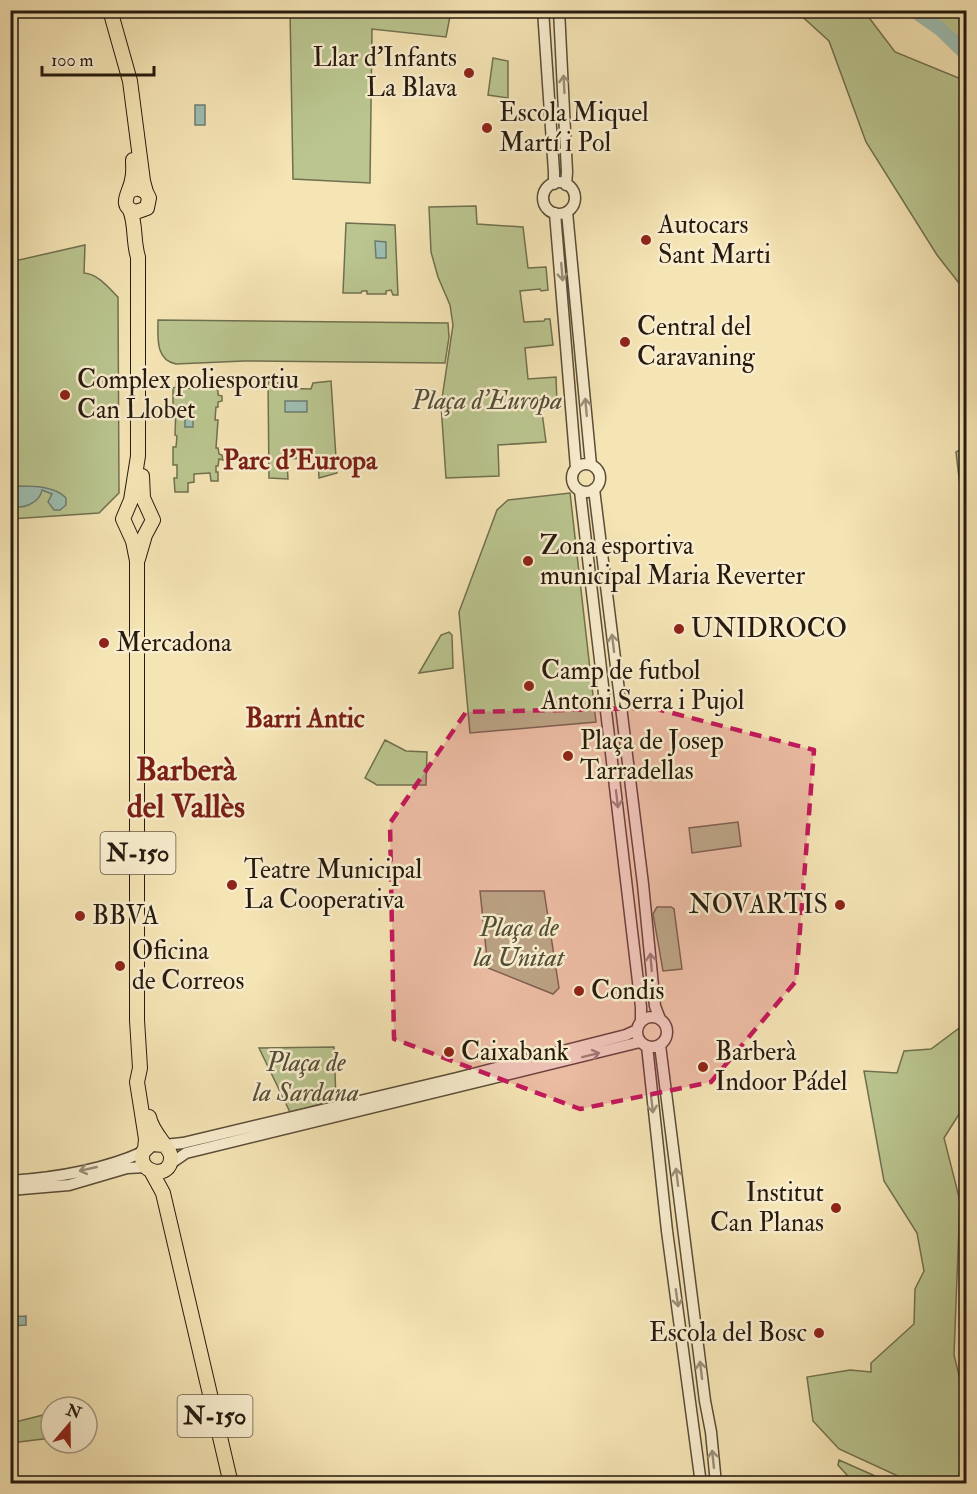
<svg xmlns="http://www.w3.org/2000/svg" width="977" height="1494" font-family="'IM FELL Double Pica',serif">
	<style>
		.green { fill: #bac58f; stroke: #70704f; stroke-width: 1.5 }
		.water { fill: #9dbeb2; stroke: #6d7c71; stroke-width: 1.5 }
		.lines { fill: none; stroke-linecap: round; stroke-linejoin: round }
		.river { stroke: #9dbeb2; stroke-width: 14 }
		.tertiary-casing { stroke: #5a4c38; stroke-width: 13 }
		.primary-casing { stroke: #261a0f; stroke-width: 16 }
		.tertiary { stroke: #f8edce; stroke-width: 10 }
		.primary { stroke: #f5e4b4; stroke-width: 14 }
		.oneway { stroke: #9a8e78 }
		.marked { fill: #c2185b; fill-opacity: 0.2; stroke: #c2185b; stroke-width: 4.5; stroke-dasharray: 12 8; stroke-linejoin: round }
		.poi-dot { fill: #8f2418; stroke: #f8edce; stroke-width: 2 }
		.labels { text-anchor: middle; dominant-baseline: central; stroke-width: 5; stroke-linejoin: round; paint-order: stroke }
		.shield { fill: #f8edce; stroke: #655948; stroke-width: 1.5 }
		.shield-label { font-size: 24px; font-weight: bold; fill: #261a0f }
		.poi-label { font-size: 26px; fill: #261a0f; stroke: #f8edce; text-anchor: start }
		.park-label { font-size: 26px; font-style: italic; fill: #524d35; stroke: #f8edce }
		.neighbourhood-label { font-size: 27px; font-weight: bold; fill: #7a1f14; stroke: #f8edce }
		.district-label { font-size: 32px; font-weight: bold; fill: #7a1f14; stroke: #f8edce }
	</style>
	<rect width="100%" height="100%" fill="#f5e4b4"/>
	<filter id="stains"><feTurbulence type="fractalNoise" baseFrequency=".00333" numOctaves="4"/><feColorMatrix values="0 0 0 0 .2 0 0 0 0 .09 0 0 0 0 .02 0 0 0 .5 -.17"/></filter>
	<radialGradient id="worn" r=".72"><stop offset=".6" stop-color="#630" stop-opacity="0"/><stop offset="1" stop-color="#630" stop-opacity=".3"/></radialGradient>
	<path class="green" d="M290,11H451L446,37L372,29L370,183L293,179Z
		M796,11H864L895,52L966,81V292L937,255L866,142L829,41Z
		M926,11H964L966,14V44Z
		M493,58L508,61V98L488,95Z
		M476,206L477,224L523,227L528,268L546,267L548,290L541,291L540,289L520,291L524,322L544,321L545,319H550L553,345L525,348L528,379L556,377L557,403L541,405L546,442L498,445L499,476L446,478L441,405L453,325L450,305L438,277L431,252L429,207Z
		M346,223L395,225L398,295H393L391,290L386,291V294H367V291H362L361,293H343Z
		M85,245L84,273C98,274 108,287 118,297L119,493L99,513L11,519L10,262Z
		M158,320L448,323L449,337L445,363L244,361L176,364C155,360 158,337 158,320Z
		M176,379L183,382L184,388L210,389V381L217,379L216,389L218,390V395L222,396V401L218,402V407H216L215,420H218L216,448H218L219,454L222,455L223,460L219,459L218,466H216V472H218V481H211L210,473L194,474V482L188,483V492H175L174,478H177V465H173V447H176L177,436L175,435L176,407L173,406V388L176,387Z
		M331,381L337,473L319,478L318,458L315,459L314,457L290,459L287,462L288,479L269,478L268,382L279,383V388L311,389L313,383Z
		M966,447V537L956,452Z
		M570,493L596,722L470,733L459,612L497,510L508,500Z
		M449,632L452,635L453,668L419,673L441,635Z
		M385,740L406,751L427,752L426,785H377L365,778Z
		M738,822L741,846L692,853L689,828Z
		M480,891H544L559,988L553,994L488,968Z
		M657,907H671L674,909L682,969L663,971L653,914Z
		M966,1023V1111H961L944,1138L960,1201L954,1355L966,1404V1483H913L839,1449L813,1421L807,1377L850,1370L871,1372V1363L914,1324L915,1289L924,1271L917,1233L884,1181L864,1071L897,1073L904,1051L931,1049Z
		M334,1047L336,1100L290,1112L259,1048Z
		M51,1413V1438L11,1443V1423Z
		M839,1460L891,1483H854L838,1465Z"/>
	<path class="water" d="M195,105H205V125H195Z
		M375,241L386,242V258H376Z
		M285,401H307V412H285Z
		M185,408H193V427H185Z
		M18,486C33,486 55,486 66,498V505L60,510H54L48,502L52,494L42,490C40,502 21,512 11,504V489Z
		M26,1316V1325L11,1326V1317Z"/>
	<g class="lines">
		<path class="river" d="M913,10L940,29L966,54"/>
		<g class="tertiary-casing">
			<path id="tertiary" d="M543,10L554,172V184
				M559,10L567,172L566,185
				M543 198a16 16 0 1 1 32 0a16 16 0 1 1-32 0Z
				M567,212L591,465
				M555,213L576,468
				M572 478a14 14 0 1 1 28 0a14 14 0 1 1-28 0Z
				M594,489L643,884L655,1006L660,1019
				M580,491L641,1007V1022
				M637 1032a15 15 0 1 1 30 0a15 15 0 1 1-30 0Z
				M660,1045L705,1401L711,1432L716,1484
				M647,1046L667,1231L701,1484
				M164,1145L183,1143L457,1078L626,1035L637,1030
				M170,1164L186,1153L640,1042
				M10,1181C55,1178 103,1170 143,1152
				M10,1190L69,1185L127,1168L146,1167"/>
		</g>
		<g class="primary-casing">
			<path id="primary" d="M110,10L130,81L143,181L146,192
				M129,191L138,188L146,192L149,198L147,208L136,212C117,206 130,193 132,180C134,173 133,167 133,160
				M130,210C136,224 133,242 138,257V456L131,500L123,519L133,541L137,561V1020L140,1068L137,1082L146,1139L145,1149
				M138,559L145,535L153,520L143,498L142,476
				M149,1117C152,1134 172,1149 171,1158C171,1180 136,1174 143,1152L151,1144L164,1145
				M151,1171L163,1193L231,1484"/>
		</g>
		<use href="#tertiary" class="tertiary"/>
		<use href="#primary" class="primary"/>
	</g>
	<defs><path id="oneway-shaft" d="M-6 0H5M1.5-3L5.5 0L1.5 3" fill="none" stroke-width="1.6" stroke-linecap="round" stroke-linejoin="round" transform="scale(1.5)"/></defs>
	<g class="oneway">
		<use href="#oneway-shaft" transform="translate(564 84) rotate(-93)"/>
		<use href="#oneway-shaft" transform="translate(562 272) rotate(85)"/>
		<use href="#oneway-shaft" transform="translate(586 407) rotate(-95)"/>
		<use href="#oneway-shaft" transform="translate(613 643) rotate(-97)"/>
		<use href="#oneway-shaft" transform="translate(617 799) rotate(83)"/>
		<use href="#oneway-shaft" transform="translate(651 962) rotate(-95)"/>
		<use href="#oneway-shaft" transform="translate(591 1055) rotate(-14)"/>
		<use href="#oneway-shaft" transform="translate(652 1104) rotate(83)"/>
		<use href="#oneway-shaft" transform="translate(88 1169) rotate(167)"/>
		<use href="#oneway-shaft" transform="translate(677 1177) rotate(-97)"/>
		<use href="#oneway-shaft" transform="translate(677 1298) rotate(82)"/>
		<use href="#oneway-shaft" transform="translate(701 1370) rotate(-97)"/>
		<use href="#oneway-shaft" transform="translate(713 1459) rotate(-96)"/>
	</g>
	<path class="marked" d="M653,708L814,750L796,981L711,1082L580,1109L394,1039L390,823L466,712Z"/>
	<g class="poi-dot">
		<circle cx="469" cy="73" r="6"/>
		<circle cx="487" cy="128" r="6"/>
		<circle cx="646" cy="240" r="6"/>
		<circle cx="625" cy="342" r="6"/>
		<circle cx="65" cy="395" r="6"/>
		<circle cx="528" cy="561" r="6"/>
		<circle cx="679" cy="629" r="6"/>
		<circle cx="104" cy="643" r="6"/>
		<circle cx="529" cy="686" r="6"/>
		<circle cx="568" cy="756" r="6"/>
		<circle cx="232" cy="885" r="6"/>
		<circle cx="840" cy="905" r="6"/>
		<circle cx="80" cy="916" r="6"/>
		<circle cx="120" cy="966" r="6"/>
		<circle cx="579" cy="991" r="6"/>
		<circle cx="449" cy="1052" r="6"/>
		<circle cx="703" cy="1067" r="6"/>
		<circle cx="836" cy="1208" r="6"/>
		<circle cx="819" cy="1333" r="6"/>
	</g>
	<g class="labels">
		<g class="shield">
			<rect x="100.5" y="832" width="75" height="42" rx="4.5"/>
			<rect x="177.5" y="1395" width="75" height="42" rx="4.5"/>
		</g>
		<g class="shield-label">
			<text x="138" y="853">N-150</text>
			<text x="215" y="1416">N-150</text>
		</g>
		<g class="poi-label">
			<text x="457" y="58" text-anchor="end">Llar d'Infants<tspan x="457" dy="30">La Blava</tspan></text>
			<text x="499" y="113">Escola Miquel<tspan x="499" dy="30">Martí i Pol</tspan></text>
			<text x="658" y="225">Autocars<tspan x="658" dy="30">Sant Marti</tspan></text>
			<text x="637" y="327">Central del<tspan x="637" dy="30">Caravaning</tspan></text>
			<text x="77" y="380">Complex poliesportiu<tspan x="77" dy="30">Can Llobet</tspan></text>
			<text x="540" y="546">Zona esportiva<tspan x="540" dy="30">municipal Maria Reverter</tspan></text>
			<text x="691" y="629">UNIDROCO</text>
			<text x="116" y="643">Mercadona</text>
			<text x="541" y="671">Camp de futbol<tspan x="541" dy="30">Antoni Serra i Pujol</tspan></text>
			<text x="580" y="741">Plaça de Josep<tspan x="580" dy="30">Tarradellas</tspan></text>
			<text x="244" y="870">Teatre Municipal<tspan x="244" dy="30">La Cooperativa</tspan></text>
			<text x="828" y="905" text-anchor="end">NOVARTIS</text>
			<text x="92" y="916">BBVA</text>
			<text x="132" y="951">Oficina<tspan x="132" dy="30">de Correos</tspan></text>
			<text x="591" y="991">Condis</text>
			<text x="461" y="1052">Caixabank</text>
			<text x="715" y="1052">Barberà<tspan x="715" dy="30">Indoor Pádel</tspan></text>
			<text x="824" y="1193" text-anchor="end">Institut<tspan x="824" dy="30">Can Planas</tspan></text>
			<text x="807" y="1333" text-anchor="end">Escola del Bosc</text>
		</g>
		<g class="park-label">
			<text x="487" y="401">Plaça d'Europa</text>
			<text x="519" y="928">Plaça de<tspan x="519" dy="30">la Unitat</tspan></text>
			<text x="306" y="1063">Plaça de<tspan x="306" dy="30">la Sardana</tspan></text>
		</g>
		<g class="neighbourhood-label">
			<text x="300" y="460">Parc d'Europa</text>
			<text x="305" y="718">Barri Antic</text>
		</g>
		<g class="district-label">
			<text x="186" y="770">Barberà<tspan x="186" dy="37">del Vallès</tspan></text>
		</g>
	</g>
	<rect width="977" height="1494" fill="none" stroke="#f5e4b4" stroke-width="36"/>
	<rect x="12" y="12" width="953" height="1470" fill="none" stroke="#261a0f" stroke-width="3"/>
	<rect x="18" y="18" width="941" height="1458" fill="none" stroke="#261a0f" stroke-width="1.5"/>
	<g transform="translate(69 1425) rotate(20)"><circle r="28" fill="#f8edce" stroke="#a49982" stroke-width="1.5"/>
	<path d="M0-4.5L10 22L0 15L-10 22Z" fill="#8f2418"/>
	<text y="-9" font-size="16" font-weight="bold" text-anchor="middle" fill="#261a0f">N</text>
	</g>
	<path d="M42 66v9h112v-9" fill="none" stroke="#261a0f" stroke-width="3"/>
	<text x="51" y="66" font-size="18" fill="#261a0f" stroke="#f8edce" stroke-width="4.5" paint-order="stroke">100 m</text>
	<rect width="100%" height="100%" filter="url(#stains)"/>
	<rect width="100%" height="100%" fill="url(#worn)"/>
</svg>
